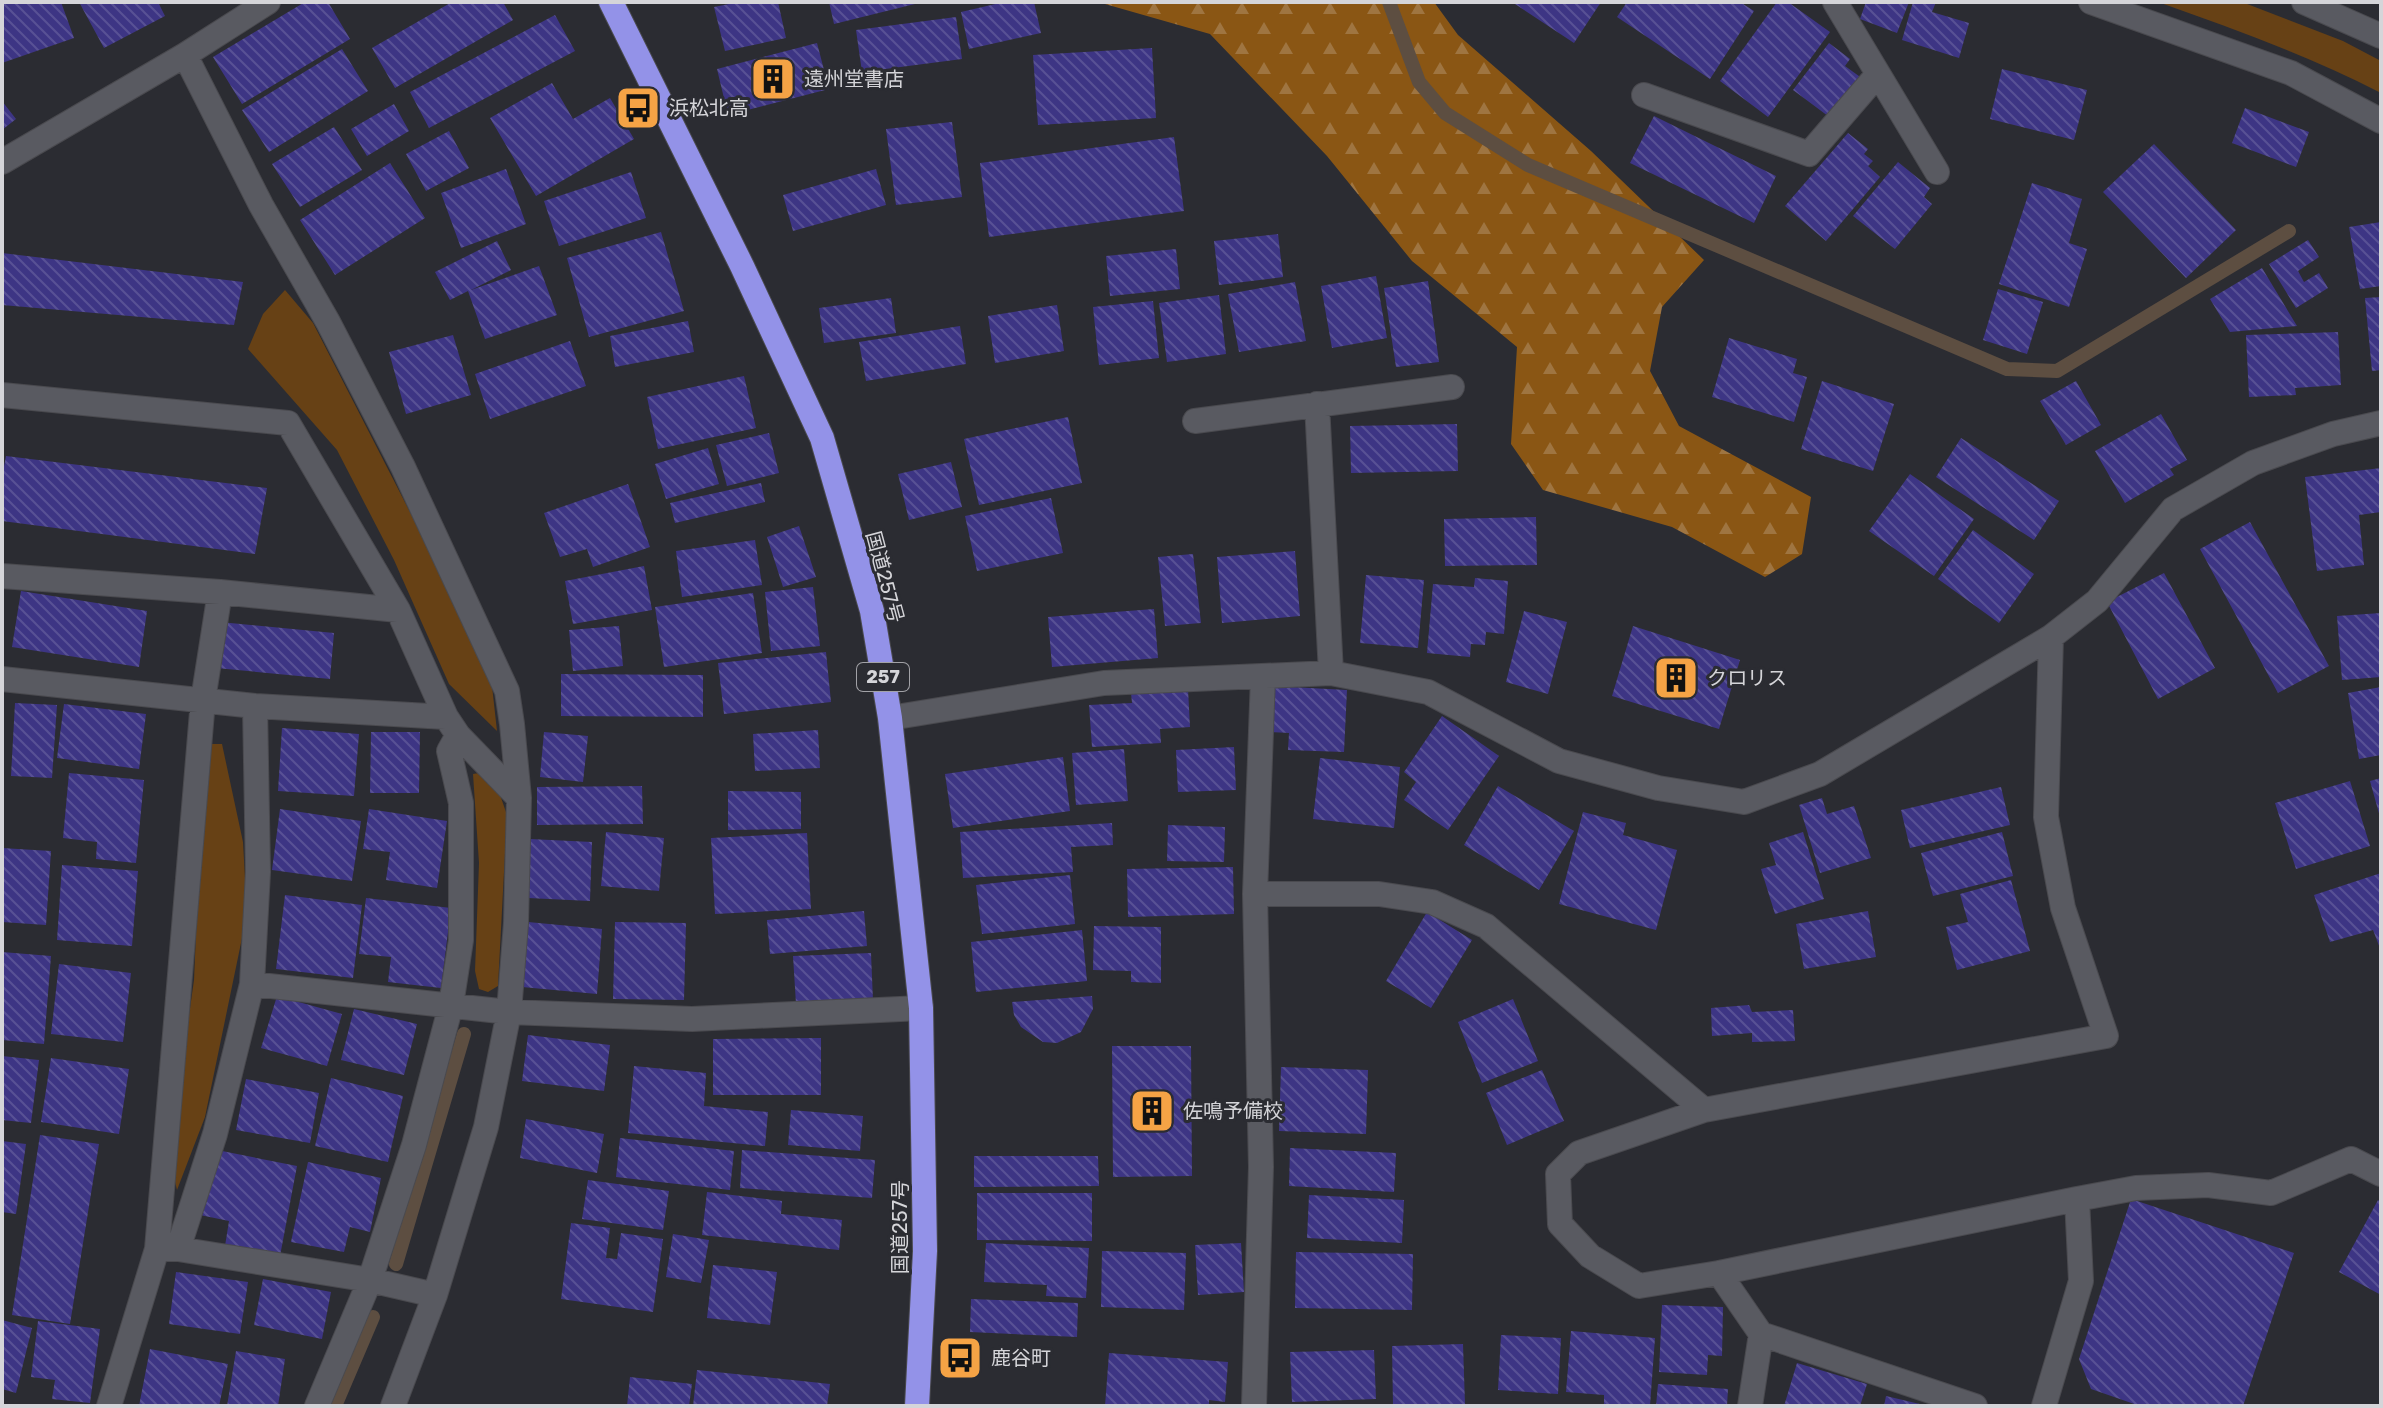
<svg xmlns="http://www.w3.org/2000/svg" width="2383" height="1408" font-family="Rubik,'Noto Sans JP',sans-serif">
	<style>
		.grass { fill: #674115 }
		.forest { fill: url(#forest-firs) }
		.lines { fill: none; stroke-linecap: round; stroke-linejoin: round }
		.stream { stroke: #5d4e41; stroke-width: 14 }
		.building { fill: url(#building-back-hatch) }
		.minor-casing { stroke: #4a4a4f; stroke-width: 26 }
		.highway-casing { stroke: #4a4a4f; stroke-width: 26 }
		.minor { stroke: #595a61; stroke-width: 24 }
		.highway { stroke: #9392e8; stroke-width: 24 }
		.labels { text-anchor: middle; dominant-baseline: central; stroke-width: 6; stroke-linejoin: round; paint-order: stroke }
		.shield { fill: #2b2c32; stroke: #a2a2a7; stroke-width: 2 }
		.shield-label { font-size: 18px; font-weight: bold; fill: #d5d5d9 }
		.poi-label { font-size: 20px; fill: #d5d5d9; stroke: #2b2c32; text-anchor: start }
		.street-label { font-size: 20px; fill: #d5d5d9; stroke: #2b2c32 }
	</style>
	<defs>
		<pattern id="forest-firs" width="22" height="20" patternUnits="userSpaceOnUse" patternTransform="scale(2)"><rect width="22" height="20" fill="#8a5614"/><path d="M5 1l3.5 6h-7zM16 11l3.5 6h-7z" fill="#9f7541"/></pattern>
		<pattern id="building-back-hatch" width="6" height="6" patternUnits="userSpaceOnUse" patternTransform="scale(2)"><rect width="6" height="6" fill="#3d3584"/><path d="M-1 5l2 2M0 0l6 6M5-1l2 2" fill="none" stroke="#585195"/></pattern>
	</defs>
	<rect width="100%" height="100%" fill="#2b2c32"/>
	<path class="grass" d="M2158,2H2242L2343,41L2381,61V93C2309,56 2234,29 2158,2Z
		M285,290L313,323L412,516L492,686L497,731L449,684L394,560L337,450L248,349L263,314Z
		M209,744H222L243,842L247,914L205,1117L177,1190L169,1157L194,980L201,818Z
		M485,772L497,786L507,815L498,986L488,992L479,989L475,971L479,863L473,774Z"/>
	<path class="forest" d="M1098,2H1434L1458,35L1591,151L1704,260L1662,307L1650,371L1679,426L1811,497L1802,554L1765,577L1672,527L1543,490L1511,444L1517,347L1412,261L1327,156L1210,34Z"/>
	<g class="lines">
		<path class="stream" d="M1389,2L1419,82L1445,113L1528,165L2007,369L2057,371L2289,231
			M396,1264L464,1034
			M335,1406L373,1317"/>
	</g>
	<path class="building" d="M2,2H61L74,38L2,63Z
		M79,2H158L165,16L104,48Z
		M305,2H328L350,39L242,104L213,57Z
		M452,2H503L513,20L395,88L372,48Z
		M739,2H778L786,38L725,51L714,7Z
		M829,2H919V3L834,24Z
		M1004,2H1034L1041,33L969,49L961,12Z
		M1512,2H1601L1574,43Z
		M1627,2H1740L1754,11L1710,79L1617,17Z
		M1777,2H1788L1830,32L1768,117L1720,81Z
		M1866,2H1909L1897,33L1860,19Z
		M1913,2H1936L1932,12L1969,23L1959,58L1902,40Z
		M555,15L575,51L429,128L410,92Z
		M956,17L962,59L862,72L856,30Z
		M817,43L829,89L728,115L717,69Z
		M1829,43L1850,59L1845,66L1863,79L1832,119L1793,90Z
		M1152,48L1156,118L1038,125L1033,55Z
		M342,49L368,91L269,152L242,110Z
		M2002,69L2087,90L2074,140L1990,119Z
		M552,83L573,119L610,98L634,139L536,196L490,118Z
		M2,101L16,119L2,130Z
		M394,104L409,131L367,156L351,129Z
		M2245,108L2309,132L2296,167L2232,143Z
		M1654,116L1776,176L1754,223L1630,163Z
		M952,122L962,197L896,205L886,129Z
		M334,127L362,170L300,207L272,164Z
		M449,131L469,168L426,191L406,154Z
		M1848,133L1868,149L1864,154L1873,161L1868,166L1880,177L1826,241L1785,206Z
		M1174,137L1184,211L989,237L980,163Z
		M2154,144L2236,230L2186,278L2103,192Z
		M1898,162L1930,188L1924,197L1932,204L1895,249L1853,216Z
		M390,163L425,218L335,275L300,220Z
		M506,169L526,224L461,248L441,193Z
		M876,169L886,205L793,231L783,195Z
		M631,172L646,218L559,246L544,201Z
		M2032,183L2082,199L2069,243L2087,249L2069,307L1999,284Z
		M2381,222V286L2360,289L2349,227Z
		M661,232L684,311L589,337L567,258Z
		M1278,234L1283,277L1219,285L1214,241Z
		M2308,240L2319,257L2298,271L2304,282L2319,273L2328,288L2296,308L2269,264Z
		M497,241L511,270L471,290L539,266L557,315L485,339L468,291L450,300L435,272Z
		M1176,249L1180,289L1110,296L1106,256Z
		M2,253L243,282L234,325L2,305Z
		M2262,268L2297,326L2230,332L2210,299Z
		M1376,276L1387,338L1332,348L1321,286Z
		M1428,281L1439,362L1396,367L1384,288Z
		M1295,282L1306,341L1239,352L1228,294Z
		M1998,289L2043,302L2027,354L1983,340Z
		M1219,295L1226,354L1167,362L1159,303Z
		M2381,297V370L2372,371L2365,298Z
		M891,298L896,333L824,343L819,308Z
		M1153,301L1159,358L1099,365L1093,307Z
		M1057,305L1064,351L995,363L988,316Z
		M688,321L694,352L615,367L610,336Z
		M960,326L966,364L866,381L859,342Z
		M2338,332L2341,385L2295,388L2296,395L2249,397L2246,335Z
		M453,335L471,395L406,414L389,352Z
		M1729,338L1797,359L1793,373L1807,377L1794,422L1712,397Z
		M570,341L586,386L490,419L475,374Z
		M744,376L756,428L658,449L647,397Z
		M1822,381L1894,404L1873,471L1801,449Z
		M2076,381L2101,425L2066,445L2040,401Z
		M2161,414L2187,460L2170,469L2174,475L2125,503L2095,451Z
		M1068,417L1082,483L979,505L964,439Z
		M1457,424L1458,471L1351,473L1350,426Z
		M769,433L779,473L727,486L716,445Z
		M1961,438L2059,501L2034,540L1936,477Z
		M708,448L719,484L666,499L655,464Z
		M6,456L267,488L255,554L2,521V477Z
		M951,462L962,507L909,520L898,474Z
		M2381,468V512L2359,515L2364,565L2317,571L2305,477Z
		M1910,474L1974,519L1934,576L1869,531Z
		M761,483L765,502L675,523L670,503Z
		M628,484L650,547L593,567L587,549L560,557L544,513Z
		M1051,498L1063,553L977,571L965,516Z
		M1536,517L1537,565L1445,566L1444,519Z
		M2250,522L2329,666L2278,693L2200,549Z
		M799,526L816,577L783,587L767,537Z
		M1973,530L2034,574L1999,623L1938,579Z
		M755,540L762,585L682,597L676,551Z
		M1295,551L1300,616L1222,623L1217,557Z
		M1193,554L1201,623L1165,626L1158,557Z
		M644,566L652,610L573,624L565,581Z
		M2164,573L2215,668L2158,699L2107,602Z
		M1366,575L1424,580L1418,648L1360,643Z
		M1475,578L1508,581L1504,634L1486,632L1485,645L1471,644L1470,657L1427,653L1433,584L1474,587Z
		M813,587L820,646L771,651L765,592Z
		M21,591L147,611L139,667L12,647Z
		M753,593L762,653L664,667L655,607Z
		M1154,609L1158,658L1052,667L1048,617Z
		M1524,611L1567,622L1548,694L1506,682Z
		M2381,613V677L2342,680L2337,616Z
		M220,622L334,633L330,679L216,668Z
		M619,626L623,666L573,671L569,630Z
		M1633,626L1740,660L1719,729L1612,696Z
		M826,652L831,702L724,714L718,663Z
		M561,674L703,675V717L561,716Z
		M1272,686L1347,690L1344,752L1288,750L1289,733L1269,732Z
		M2381,687V755L2359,759L2348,693Z
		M1188,689L1190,727L1160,729L1161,743L1092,747L1089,705L1132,703L1131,693Z
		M15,703L57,705L52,778L11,776Z
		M64,704L146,714L139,769L57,758Z
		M1442,716L1499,756L1448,830L1404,800L1416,782L1404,772Z
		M282,728L359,734L354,796L278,791Z
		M818,730L820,768L755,771L753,734Z
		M371,732H420L419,793H370Z
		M544,732L588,736L583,782L540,777Z
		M1234,747L1236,790L1178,792L1176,750Z
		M1124,749L1128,801L1076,805L1072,753Z
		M1063,757L1070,811L953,828L945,774Z
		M1320,758L1400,767L1394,828L1313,819Z
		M69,773L144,780L136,863L96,859L97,842L63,838Z
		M2381,778V817H2380L2370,781Z
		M2350,781L2370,846L2296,869L2275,803Z
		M642,786L643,824L537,825V787Z
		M1498,786L1574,831L1539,890L1464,845Z
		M2001,787L2010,825L1910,848L1901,810Z
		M728,791L801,792V829L728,830Z
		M1822,798L1827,814L1854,806L1871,858L1820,873L1799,805Z
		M280,809L361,821L352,881L272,870Z
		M369,809L447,821L437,888L386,880L390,852L363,849Z
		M1583,812L1626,823L1623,835L1677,850L1656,930L1559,904Z
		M1112,823L1113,845L1071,847L1073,872L963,878L960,832Z
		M1168,825L1225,827L1224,862L1167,861Z
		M606,832L664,838L659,891L601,886Z
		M1803,832L1824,899L1775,914L1761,869L1776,865L1769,843Z
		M2002,832L2013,876L1933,896L1921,853Z
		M807,833L811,909L715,914L711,838Z
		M530,839L592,842L590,901L528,898Z
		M2,848L51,851L46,925L2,922Z
		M62,865L138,871L132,946L57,940Z
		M1233,867L1234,914L1128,917L1127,869Z
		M2381,873V951L2373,930L2330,942L2314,895Z
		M1070,875L1075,924L982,934L976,885Z
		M2011,880L2030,951L1957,970L1946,927L1968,922L1960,894Z
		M285,895L362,905L353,978L276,969Z
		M366,898L451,908L441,988L388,982L391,957L359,954Z
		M864,911L867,946L770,954L767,920Z
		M1868,911L1876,957L1804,969L1796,924Z
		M1427,912L1472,940L1431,1008L1386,981Z
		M528,922L602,929L597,994L522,987Z
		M615,922L686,923L684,1000L613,999Z
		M1094,926L1161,927V983L1131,982V971L1093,970Z
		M1082,930L1087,981L976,992L971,942Z
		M2,952L51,956L44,1044L2,1040Z
		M871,953L873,1001L796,1004L793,956Z
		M59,964L131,973L123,1042L51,1034Z
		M277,996L342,1014L327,1066L261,1048Z
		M1092,996L1093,1009L1081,1032L1057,1043L1043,1042L1021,1027L1014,1015L1012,1002Z
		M1513,999L1538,1061L1482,1083L1458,1022Z
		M1749,1005L1752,1012L1793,1010L1795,1041L1752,1042V1033L1712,1036L1711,1008Z
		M354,1009L417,1024L404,1075L341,1060Z
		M528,1035L610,1045L604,1091L522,1081Z
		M821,1038V1095H713V1039Z
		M1112,1046H1191L1192,1176L1113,1177Z
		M2,1056L39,1060L31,1123L2,1120Z
		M51,1058L129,1069L119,1134L41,1122Z
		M634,1066L706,1073L704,1106L768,1112L765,1146L628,1133Z
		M1281,1067L1368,1070L1366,1134L1279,1131Z
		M1542,1070L1564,1121L1507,1145L1486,1093Z
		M331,1078L403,1096L388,1162L315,1146Z
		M246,1079L319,1093L310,1143L236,1130Z
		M791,1110L863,1116L860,1151L788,1145Z
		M526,1119L604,1134L597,1173L520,1158Z
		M40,1135L99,1144L70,1324L12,1315Z
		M620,1138L734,1151L730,1190L616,1177Z
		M2,1141L26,1144L16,1214L2,1212Z
		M1290,1148L1396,1153L1394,1192L1289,1186Z
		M212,1149L297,1166L280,1256L225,1246L229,1221L200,1215Z
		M742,1150L875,1160L872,1198L740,1188Z
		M974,1156H1098L1099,1186L974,1187Z
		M308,1162L381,1178L370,1232L350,1227L344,1252L291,1242Z
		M588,1180L669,1191L663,1230L582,1219Z
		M707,1192L782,1201L781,1214L842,1220L839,1250L702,1235Z
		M977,1193H1092V1241L977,1240Z
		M1309,1195L1404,1200L1402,1243L1307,1238Z
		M2131,1199L2294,1253L2243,1406H2140L2091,1389L2079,1359Z
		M2378,1200L2381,1202V1295L2339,1272Z
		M571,1223L610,1228L606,1258L617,1259L621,1233L663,1239L653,1312L561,1299Z
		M673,1234L709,1240L701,1283L666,1277Z
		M986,1243L1089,1248L1086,1298L1046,1296L1047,1285L984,1282Z
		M1241,1243L1244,1292L1198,1295L1195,1245Z
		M1102,1251L1186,1253L1184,1310L1101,1307Z
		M1296,1252L1413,1254L1412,1310L1295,1308Z
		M713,1265L777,1272L770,1325L707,1318Z
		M176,1272L248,1282L240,1334L169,1324Z
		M263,1279L331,1292L322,1339L254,1325Z
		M971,1299L1078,1303L1077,1337L970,1332Z
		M1662,1305L1723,1307L1722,1356L1708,1355L1707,1375L1659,1372Z
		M2,1320L32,1328L16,1393L2,1389Z
		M38,1321L100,1329L90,1403L52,1399L55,1380L31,1377Z
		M1571,1331L1655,1338L1650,1406H1604V1395L1566,1392Z
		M1501,1335L1561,1338L1558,1394L1498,1390Z
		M1463,1344L1465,1404L1393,1406L1392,1346Z
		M150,1349L228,1364L219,1406H139Z
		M1374,1350L1376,1399L1292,1402L1290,1352Z
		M236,1351L285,1359L278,1406H227Z
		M1109,1353L1228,1362L1225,1402L1209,1400V1406H1105Z
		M1797,1363L1867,1384L1860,1406H1784Z
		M697,1370L830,1384L827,1406H693Z
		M630,1377L692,1384L689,1406H627Z
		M1658,1384L1728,1389L1727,1406H1656Z
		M1886,1396L1924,1405L1923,1406H1884Z"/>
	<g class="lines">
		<g class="minor-casing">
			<path id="minor" d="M268,2L185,55L261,205L328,322L403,467L507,691L512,724L519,798L516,923L509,1012L486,1127L435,1295L393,1406
				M1835,2L1937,172
				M2091,2L2291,73L2381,121
				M2304,2L2381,36
				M1644,95L1809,154L1878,74
				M2,162L185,55
				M2,395L288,423L398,610L446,717L458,735L519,798
				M1317,404L1331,673
				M1195,421L1452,387
				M2,576L220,592L398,610
				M2,679L255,706L446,717
				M255,706L258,872L252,984L509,1012L692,1019L921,1008
				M890,718L1104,683L1331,673L1428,692L1559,761L1658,788L1744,802L1820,774L2051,637L2097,601L2173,509L2253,463L2333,434L2381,423
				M1255,894H1379L1432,902L1486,926L1704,1110
				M157,1249H178L370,1280L435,1295
				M178,1249L215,1134L252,984
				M1719,1273L2077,1199
				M109,1406L157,1249L203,700L220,592
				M317,1406L370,1280L414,1145L451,1005L461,940V803L449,751L458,735
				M1254,1406L1261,1167L1255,894L1263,677
				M1750,1406L1761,1334
				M1975,1406L1761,1334L1719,1273L1639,1286L1590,1256L1560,1224L1558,1174L1579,1153L1704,1110L2106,1036L2063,908L2046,817L2051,637
				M2044,1406L2081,1281L2077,1199L2136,1188L2208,1185L2271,1193L2351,1159L2381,1174"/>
		</g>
		<g class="highway-casing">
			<path id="highway" d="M611,2L742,266L822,438L872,611L890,718L921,1008L925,1251L917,1406"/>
		</g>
		<use href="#minor" class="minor"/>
		<use href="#highway" class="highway"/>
	</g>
	<defs>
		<g id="building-square" transform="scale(2.3)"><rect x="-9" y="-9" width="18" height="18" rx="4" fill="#f5a345" stroke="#2b2c32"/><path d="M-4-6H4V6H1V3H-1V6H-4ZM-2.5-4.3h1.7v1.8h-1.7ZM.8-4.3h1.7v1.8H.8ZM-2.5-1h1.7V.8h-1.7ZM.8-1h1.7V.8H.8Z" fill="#111"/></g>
		<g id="bus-square" transform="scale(2.3)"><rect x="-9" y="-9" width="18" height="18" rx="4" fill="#f5a345" stroke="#2b2c32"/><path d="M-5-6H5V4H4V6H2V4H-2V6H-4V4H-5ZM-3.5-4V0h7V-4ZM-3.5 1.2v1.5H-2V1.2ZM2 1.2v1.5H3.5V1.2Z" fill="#111"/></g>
	</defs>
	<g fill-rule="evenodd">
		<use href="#building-square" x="773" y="79"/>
		<use href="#bus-square" x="638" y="108"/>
		<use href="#building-square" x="1676" y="678"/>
		<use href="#building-square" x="1152" y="1111"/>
		<use href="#bus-square" x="960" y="1358"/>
	</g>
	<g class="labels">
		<rect class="shield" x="857" y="663" width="52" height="28" rx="6"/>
		<g class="shield-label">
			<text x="883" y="677">257</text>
		</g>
		<g class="poi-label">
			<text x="804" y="79">遠州堂書店</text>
			<text x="669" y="108">浜松北高</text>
			<text x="1707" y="678">クロリス</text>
			<text x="1183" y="1111">佐鳴予備校</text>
			<text x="991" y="1358">鹿谷町</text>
		</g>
		<g class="street-label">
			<text transform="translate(885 577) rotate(75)">国道257号</text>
			<text transform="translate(900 1227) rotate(-90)">国道257号</text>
		</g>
	</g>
	<rect width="2383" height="1408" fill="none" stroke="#d5d5d9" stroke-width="8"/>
</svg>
